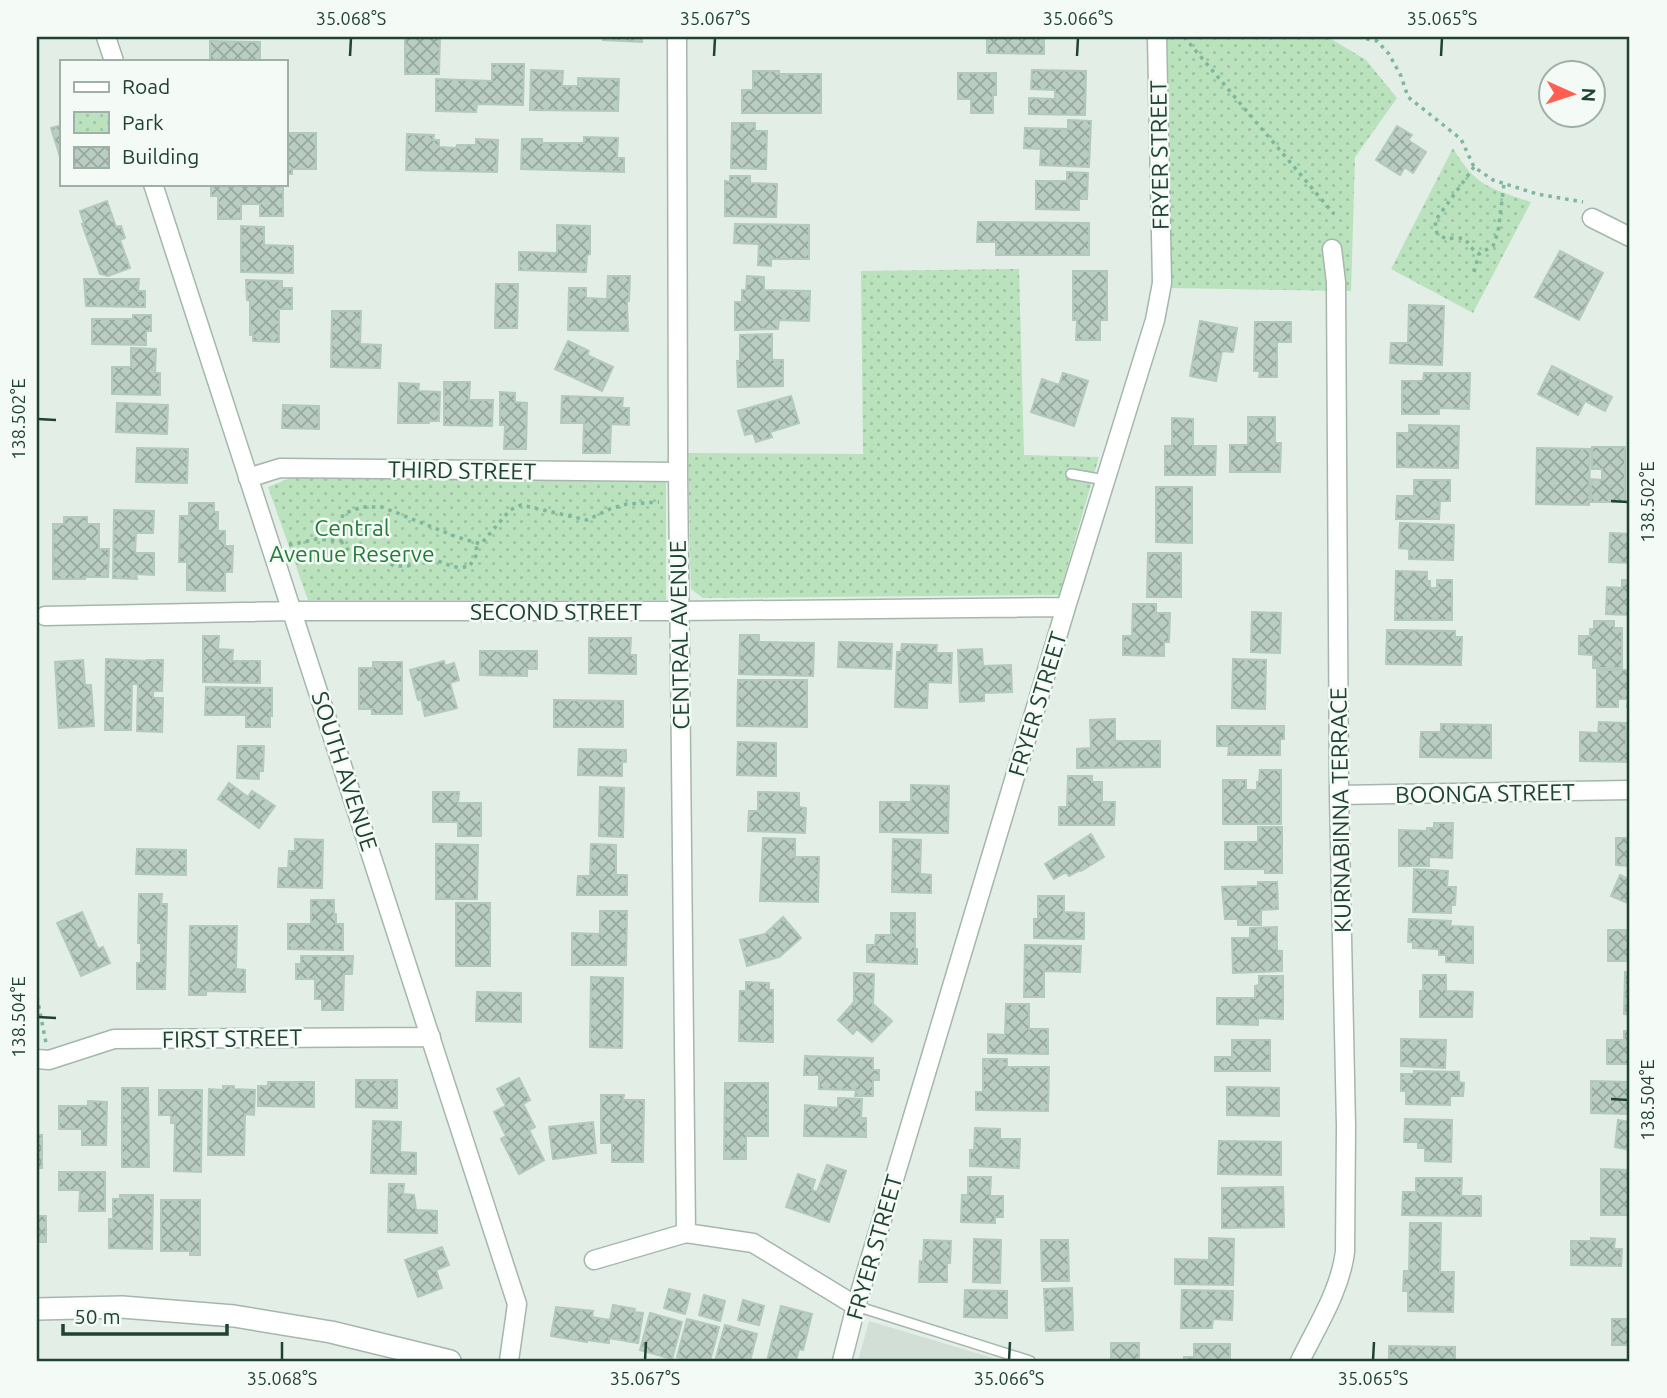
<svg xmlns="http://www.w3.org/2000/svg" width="1667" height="1398" font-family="Ubuntu,sans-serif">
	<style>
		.built { fill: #d1dfd6 }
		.park { fill: url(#park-dots) }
		.building { fill: url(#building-cross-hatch); stroke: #b4c9bd; stroke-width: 2 }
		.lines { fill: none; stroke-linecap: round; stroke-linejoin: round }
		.service-casing { stroke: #a5b7ad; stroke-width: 12 }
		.minor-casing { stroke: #a5b7ad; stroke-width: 21 }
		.tertiary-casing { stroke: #a5b7ad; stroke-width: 24 }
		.path { stroke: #7fb69c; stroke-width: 3.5; stroke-dasharray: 3.5 5; stroke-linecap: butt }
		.service { stroke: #fff; stroke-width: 9 }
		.minor { stroke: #fff; stroke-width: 18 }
		.tertiary { stroke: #fff; stroke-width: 21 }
		.ticks { fill: none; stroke: #204233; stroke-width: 2.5 }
		.labels { text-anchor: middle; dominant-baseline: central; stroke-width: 5; stroke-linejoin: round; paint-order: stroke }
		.street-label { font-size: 23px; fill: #204233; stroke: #f4faf6 }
		.park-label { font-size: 23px; fill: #257e38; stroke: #f4faf6 }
		.neatline { fill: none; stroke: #204233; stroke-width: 2.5 }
		.ticks-label { font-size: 18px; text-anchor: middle; fill: #204233 }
	</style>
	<defs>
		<pattern id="park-dots" width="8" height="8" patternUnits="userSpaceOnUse" patternTransform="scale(1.75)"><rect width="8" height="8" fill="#b9e2bd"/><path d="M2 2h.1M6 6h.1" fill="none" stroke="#9fc3a3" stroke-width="1.8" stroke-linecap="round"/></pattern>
		<pattern id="building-cross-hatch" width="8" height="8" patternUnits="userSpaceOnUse" patternTransform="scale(1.75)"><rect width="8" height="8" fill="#bacdc2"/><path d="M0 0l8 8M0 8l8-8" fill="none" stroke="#97a89e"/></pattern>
	</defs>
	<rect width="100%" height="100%" fill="#e3eee7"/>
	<path class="built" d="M869,1321L1003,1361H858Z"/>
	<path class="park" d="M1167,37H1328L1366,60L1397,98L1355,157L1351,291L1171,288Z
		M1453,148C1475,186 1491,189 1531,202L1473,313L1391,269Z
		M1019,269L1024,455L1099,457L1059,595L703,598L691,589L688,453L863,454L861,271Z
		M290,478L666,482V600H308L268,487Z"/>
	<path class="building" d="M405,37H440L439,74H405Z
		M603,37H642V42L603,40Z
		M987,37H1044V54L987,53Z
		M210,41L260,42V61H210Z
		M492,64H524L523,105L477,104L476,112L436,111V79L492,81Z
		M531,70L563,71L562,86H578V78L619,79L618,111L530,110Z
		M1032,70L1086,71L1085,115L1029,114V98L1055,99V90L1031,89Z
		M753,71H779V74H821V113H742V90H753Z
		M958,73H996V95H993V113H971V99H958Z
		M1068,120L1091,121L1089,167L1040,165L1041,149L1024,148L1025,128L1068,129Z
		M732,123H755V131H767L766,169L731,168Z
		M61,125V160L51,128Z
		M1397,126L1412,135L1408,140L1426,152L1413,173L1405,167L1400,175L1376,160Z
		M285,133H316V169H292V174H285Z
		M407,134L434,135L433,140H439V147L456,148L457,145H476V139L498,140L497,172L406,170Z
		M584,137L618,138L617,158H624V172L521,169L522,139H542V143H584Z
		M1067,172L1088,173L1087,199H1079V210L1036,209V181H1067Z
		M730,176H750V183L777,184L776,217L725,216V181L730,182Z
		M211,184H283V216H260V204H241V219H218V196H211Z
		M107,201L116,227L121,226L125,238L120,240L130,268L108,276L100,274L82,224H84L80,211Z
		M978,222L1089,223V255H996V242H977Z
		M735,224L809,225V259H771V266L758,265L759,244L734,243Z
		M557,225L590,226V254L587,255L586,272L519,270V252L557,253Z
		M241,226L264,227V245L293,246V273L241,272Z
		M1560,251L1603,273L1579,320L1535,297Z
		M1073,271H1107V320H1100V340H1076L1077,320H1073Z
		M608,276H630L629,301H627L628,331L568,330L569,288H586V298L607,299Z
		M747,276L764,277V290L810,291L809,321L779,320L778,329L735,330V302H742V290H746Z
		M84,279H139L138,291H145V307L86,306Z
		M246,280L282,281V288H292V309H279V342L253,341V335H250V301L247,300Z
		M496,284H518L517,328H495Z
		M1409,305L1444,306L1442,365L1390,363L1391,343H1408Z
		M332,311H361L360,344L381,345L380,368L331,367Z
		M133,315H151V331H146V345L92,344V319H133Z
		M1200,321L1237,328L1233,352L1222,351L1216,381L1190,376Z
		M1255,322H1291V342H1277V377H1259L1260,371H1254Z
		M772,334V360H783V386L738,387L737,361H740V335Z
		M568,341L589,351L587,355L613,367L602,391L555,369Z
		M131,348L156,349L155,373H160V395L112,394V367H131Z
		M1552,366L1612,397L1605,411L1585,401L1578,415L1538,394Z
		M1063,373L1088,381L1074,426L1031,412L1042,379L1059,385Z
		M1424,373H1470L1469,409L1439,408V414H1402V381H1423Z
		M444,382H470L469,400H493L492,426L444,425Z
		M399,383L419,384L418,391L440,392L439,421H429V423H398Z
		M500,392L515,393V402L527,403L526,449H504L505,425H500Z
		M562,396L623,398L622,408H629V425L611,424L610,453H583L584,423H561Z
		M791,396L799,423L770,432L772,437L756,442L753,433L745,435L738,411Z
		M117,403L168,405L167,434L116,432Z
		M283,405L319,406V429L282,428Z
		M1248,417H1275V443H1281L1280,472H1230V445H1248Z
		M1172,418L1193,419V446H1216L1215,475H1165V446H1172Z
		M1409,425L1459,426L1458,468L1397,467V433H1409Z
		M1592,447H1625V502H1591V479L1602,480V469H1592Z
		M137,448L188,449L187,483L136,482Z
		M1537,448L1590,449L1589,505L1536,504Z
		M1414,480H1450V501H1440L1439,519H1396L1397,496H1414Z
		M1156,487H1192V543L1156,542Z
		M189,503H214V512H218V531H225V546H233L232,572H225V591L187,590V562H179L180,516H189Z
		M114,510L154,511L153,533H136L135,553H154V575L136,574L137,579L113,578Z
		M64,517H87V524H99V549H109L108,577H85V579H53V524H64Z
		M1400,523L1454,525L1453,560L1409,559V549L1399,548Z
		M1610,533L1630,534V563L1609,562Z
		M1148,553H1181V597H1147Z
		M1396,571L1427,572V581H1430V588H1437V580H1452V620H1395Z
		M1622,580H1630V615L1606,614L1607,587L1622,588Z
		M1133,604H1156V613H1170L1169,642H1164V656L1123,655V636H1132Z
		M1252,612L1281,613L1280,653L1251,652Z
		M1594,621H1614V628H1622V668H1593V655L1579,654V636H1590V629H1594Z
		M1387,630L1455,631V637H1462L1461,665L1386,664Z
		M740,635H759V642L814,643L813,676L739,674Z
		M203,636H219L218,649L233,650L232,661H260V683L203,682Z
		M589,638H631L630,655H636V674L589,673Z
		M839,642L892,644L891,669L838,667Z
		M902,644L937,645L936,653H952L951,683L928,682L927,708L895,707L897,652H901Z
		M982,649L983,666L1011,665L1012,692L984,693V701L960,702L958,650Z
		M480,651H537V669H527V676L480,675Z
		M106,659L146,661L147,660H163L162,691H153V698H163L162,732L137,731L138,684H132L131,730H105Z
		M1233,659L1266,660L1265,709L1232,708Z
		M83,660L85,685H91L94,726L59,728L55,662Z
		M444,661L445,666L454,663L459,680L450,683L457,708L425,716L421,699L418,700L410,670Z
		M373,662H402V714H372V709H359V668H373Z
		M1597,670H1630V707H1627L1628,699H1618V707H1597Z
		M738,680H807V727L737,726Z
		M206,687L272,688V716H270V727H246V715H205Z
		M554,700L623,701V727H554Z
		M1115,719V741H1160V767L1077,768V749L1091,748L1090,720Z
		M1599,722L1626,723V745H1630V762L1580,761V732L1598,733Z
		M1441,724L1491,725V758L1420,757L1421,732H1441Z
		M1217,726H1284V739H1280V755H1228L1229,746H1217Z
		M738,742L776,743V776L737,775Z
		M238,746H264L263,771H259V779L237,778Z
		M579,749L626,750V762H622V776L578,775Z
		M1260,770H1281V824H1223V780H1246V790H1257V782H1259Z
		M1068,776H1092V782H1102V802H1115L1114,825H1059V807H1067Z
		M229,783L248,797L252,791L275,806L259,828L218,799Z
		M911,785L949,786L948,833L880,832V802H911Z
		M600,787L624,788L623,837L599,836Z
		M433,792H459L458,803H481V836H458V822H433Z
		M758,792L799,793V807L806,808L805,833L748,831L749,811H758Z
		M1434,823H1453L1452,858L1429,857V866H1399V830L1427,831V828H1434Z
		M1258,827H1282V873H1265V869H1225V842H1258Z
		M1091,834L1104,857L1081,871L1080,870L1069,876L1066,872L1054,879L1045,864Z
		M763,838L795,839V857H819L818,902L760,901Z
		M1616,838H1630V866L1616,865Z
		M295,839L323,840L322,888L278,887L279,868H288L289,851H295Z
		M893,839L921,840L920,874L931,875V893L892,892Z
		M436,844L478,845L477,899H436Z
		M591,844L616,845V875H627V895H577L578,876H590Z
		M137,849L186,850V875L136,874Z
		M1414,869L1448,871L1447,887H1456L1455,905H1451V913L1413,912Z
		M1620,875L1630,880V904L1611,896Z
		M1258,882H1277L1278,909L1261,910V925H1238V919H1225L1222,887L1258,886Z
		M139,894H162L161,904H167L165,989H137V963H141V943H138Z
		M1038,896H1064V912L1084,913V939L1034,938V919H1038Z
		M311,900H334V914H336V924H343V950L288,949V924H311Z
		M456,903H490V966H456Z
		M600,911H627L626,965H572V933L600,934Z
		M82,912L98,949L103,947L110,963L81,976L57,923Z
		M891,913H915V949H917V964L867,962V945H875L876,935H891Z
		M783,917L801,938L779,957L747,966L740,940L765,934Z
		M1409,919L1451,921L1450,926L1473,927V963L1446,962V955H1439V949L1413,948V942H1408Z
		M190,926H237L236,969L245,970V992L206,991V995H189Z
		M1277,927V951H1282V971L1233,973L1232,938H1250V928Z
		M1608,930H1626V934H1630V961H1608Z
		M1025,945L1081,946L1080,972L1044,971V997H1024Z
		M301,956H353L352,974H344L343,1010H322V999H315V979H296V964H301Z
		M1625,972H1630V1015L1624,1014Z
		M854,973L874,974L873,1004L892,1021L872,1042L857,1029L853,1034L838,1020L854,1002Z
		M1423,975H1446V991L1473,992L1472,1017H1420V991H1423Z
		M1259,976H1283V1019L1258,1018V1025L1217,1024V998H1255V986L1259,985Z
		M591,977L623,978L622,1048L590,1047Z
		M746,982L769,983V990H773V1042L739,1041L740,991H746Z
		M477,992L521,993V1022L476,1021Z
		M1006,1004H1029V1029H1048V1054L988,1053V1034L1005,1035Z
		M1624,1031H1630V1064H1607V1040H1624Z
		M1401,1039L1446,1040L1445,1068L1401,1066Z
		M1232,1040H1270V1071H1215V1057H1232Z
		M805,1056L873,1058V1070H879V1080H873V1096H855L856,1090L819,1089V1075H804Z
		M983,1059H1007V1067H1049L1048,1111L976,1110V1092H983Z
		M1414,1071L1459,1072V1082L1464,1083L1463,1096H1450V1105L1406,1104V1091H1401V1074H1414Z
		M519,1078L530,1100L523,1104L535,1127L529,1130L544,1160L519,1174L501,1139L506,1136L494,1112L506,1106L497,1089Z
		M356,1080H397V1108L356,1107Z
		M1591,1081L1630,1082V1114L1591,1113Z
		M268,1082H314V1107L258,1106V1086H268Z
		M725,1083H768V1136H746V1159H724Z
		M223,1086H234V1089L255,1090L254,1115L245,1114L244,1155H208L209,1089L223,1090Z
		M1227,1087L1279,1088V1116L1227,1115Z
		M122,1088H148L149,1167H122Z
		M159,1090H202L201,1172L174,1171L175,1123H171V1115H159Z
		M601,1095H624L623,1100H644L643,1162H612V1143H601Z
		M838,1098L862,1099L861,1118H866V1137L804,1136L805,1105L838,1108Z
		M88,1101L107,1102L106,1145H82V1129H59V1106H88Z
		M1405,1119L1452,1120L1451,1162L1425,1161V1148H1418V1142H1404Z
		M1618,1120L1630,1122V1150L1615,1147Z
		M373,1121L401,1122L400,1152L416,1153V1174L371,1173Z
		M593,1122L596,1153L553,1159L549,1127Z
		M975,1128L1000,1129V1139H1020L1019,1168L970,1166V1150H974Z
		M37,1135H42V1168H37Z
		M1219,1141L1281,1142V1175L1218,1174Z
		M827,1165L846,1171L829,1222L786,1207L798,1174L815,1180L812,1190L817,1192Z
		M1601,1169L1630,1170V1215H1601Z
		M59,1172H105V1211H79L80,1190H59Z
		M968,1177H991L990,1196H1003V1217H995V1223L961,1222L962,1195H968Z
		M1416,1178H1462L1461,1196H1481V1216L1402,1215L1403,1192H1416Z
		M389,1184H404L403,1194L414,1195L416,1210L437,1211V1233L388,1232Z
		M1283,1187L1284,1227L1222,1228V1188Z
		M120,1195H153L152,1249L109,1248V1219H113V1199H120Z
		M161,1200H200V1255H190V1251H161Z
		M37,1216H46V1242H37Z
		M1410,1223H1441L1440,1272H1454L1453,1312L1408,1311V1291H1403L1404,1271H1409Z
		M1209,1238L1234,1239L1233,1285L1175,1284V1259L1209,1260Z
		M1591,1238L1615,1239L1614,1249H1622L1621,1266L1571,1265V1241H1591Z
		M974,1239L1001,1240L1000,1283L973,1282Z
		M924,1240L951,1241L950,1263H947V1282H919L920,1261L923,1262Z
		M1041,1240H1068L1069,1281H1042Z
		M442,1247L449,1265L436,1270L442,1288L418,1297L405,1260Z
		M1072,1288L1073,1330L1046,1331L1044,1289Z
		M669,1289L690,1294L685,1314L664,1308Z
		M965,1290L1007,1291V1318L964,1317Z
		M1182,1290L1233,1291L1232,1320L1213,1319L1212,1328H1181Z
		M704,1295L725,1301L720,1321L699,1315Z
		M743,1300L764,1306L759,1325L738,1320Z
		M613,1305L635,1309L634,1312L643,1313L638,1343L609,1338V1343L587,1340V1342L551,1336L556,1307L593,1311L592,1317L610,1320Z
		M781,1306L812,1314L803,1350L799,1349L796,1361H767Z
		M650,1313L682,1322L672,1359L640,1350Z
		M687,1319L719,1327L710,1361H692L677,1357Z
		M1612,1319H1630V1345H1612Z
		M725,1325L757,1334L750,1361H715Z
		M1111,1343H1139V1361H1111Z
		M1194,1344H1230V1361H1184V1357H1194Z
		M1389,1346L1455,1347V1361H1389Z"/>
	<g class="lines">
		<g class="service-casing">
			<path id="service" d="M1071,474L1105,480
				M856,1306L1030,1361"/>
		</g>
		<g class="minor-casing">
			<path id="minor" d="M106,37L114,61
				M677,37L678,472L686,1233
				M153,184L517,1304L509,1361
				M1592,218L1630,237
				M248,478L280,468L678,472
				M45,616L293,611H679L1066,607
				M1339,795L1630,790
				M37,1059L49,1060L114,1039L431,1037
				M594,1260L686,1233L753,1243L856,1306
				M842,1361L856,1306L1066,607L1155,320L1162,283L1157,37
				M1300,1361C1317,1326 1340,1291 1345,1252L1346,1126L1339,795L1336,282L1332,249"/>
		</g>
		<g class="tertiary-casing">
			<path id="tertiary" d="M37,1309L122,1307L234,1316L331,1332L450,1361"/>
		</g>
		<path class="path" d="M1184,37L1334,214
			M1358,37L1377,41L1389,54L1401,76L1408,97L1461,139L1474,167L1493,180L1537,194L1583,202
			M1474,167L1435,221L1437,233L1446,239C1473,235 1462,243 1479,254L1493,246L1498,232L1504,184
			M1474,272L1479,254
			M341,541C352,556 359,563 379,556L394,566H408L427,557L454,567H469L477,554L476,543
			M289,545L317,539L341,541L339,529L343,514L362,507H382L457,537L481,544L510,510L521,505L587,520L610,509L627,504L659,502
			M37,997L46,1043"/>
		<use href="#service" class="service"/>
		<use href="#minor" class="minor"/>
		<use href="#tertiary" class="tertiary"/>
	</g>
	<path class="ticks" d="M350,56L351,38M714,56L715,38M1077,56L1078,38M1441,56L1442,38M38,419L56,420M1611,501L1628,502M38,1017L56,1018M1611,1099L1628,1100M282,1360V1342M645,1360L646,1342M1009,1360L1010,1342M1373,1360L1374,1342"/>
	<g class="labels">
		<g class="street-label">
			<text transform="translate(1159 155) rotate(-91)">FRYER STREET</text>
			<text transform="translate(462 470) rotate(1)">THIRD STREET</text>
			<text x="556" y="611">SECOND STREET</text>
			<text transform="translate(679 635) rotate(-91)">CENTRAL AVENUE</text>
			<text transform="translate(1037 704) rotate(-73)">FRYER STREET</text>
			<text transform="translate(345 771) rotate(72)">SOUTH AVENUE</text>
			<text transform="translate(1485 793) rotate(-1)">BOONGA STREET</text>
			<text transform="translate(1340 810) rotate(-91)">KURNABINNA TERRACE</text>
			<text transform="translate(232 1038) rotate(-1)">FIRST STREET</text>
			<text transform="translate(874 1247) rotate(-74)">FRYER STREET</text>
		</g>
		<g class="park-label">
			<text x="352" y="527">Central<tspan x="352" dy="26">Avenue Reserve</tspan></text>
		</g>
	</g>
	<rect width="1667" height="1398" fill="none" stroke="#f4faf6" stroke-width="77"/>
	<rect x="60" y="60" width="228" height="126" fill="#f4faf6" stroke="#9fb0a8" stroke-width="2"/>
	<rect x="74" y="82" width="35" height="10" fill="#ffffff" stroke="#9fb0a8" stroke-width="2"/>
	<text x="122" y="94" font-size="21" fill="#204233">Road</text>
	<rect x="74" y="112" width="35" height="21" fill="url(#park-dots)" stroke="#9fb0a8" stroke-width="2"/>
	<text x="122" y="130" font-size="21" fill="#204233">Park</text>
	<rect x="74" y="147" width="35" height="21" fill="url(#building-cross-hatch)" stroke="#9fb0a8" stroke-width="2"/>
	<text x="122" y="164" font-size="21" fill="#204233">Building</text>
	<g transform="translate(1572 94) rotate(93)"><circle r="33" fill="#f4faf6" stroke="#9fb0a8" stroke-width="2"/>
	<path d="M0-5L12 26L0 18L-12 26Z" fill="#ff5e50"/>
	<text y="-10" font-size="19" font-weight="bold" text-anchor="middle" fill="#204233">N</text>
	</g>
	<path d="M63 1324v10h164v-10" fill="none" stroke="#204233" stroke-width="3.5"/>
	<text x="74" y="1324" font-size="21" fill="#204233" stroke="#f4faf6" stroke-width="5" paint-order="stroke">50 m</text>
	<rect x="38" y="38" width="1590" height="1322" class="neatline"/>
	<g class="ticks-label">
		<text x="351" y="25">35.068°S</text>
		<text x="715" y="25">35.067°S</text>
		<text x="1078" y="25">35.066°S</text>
		<text x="1442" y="25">35.065°S</text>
		<text transform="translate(19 419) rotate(-90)" y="6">138.502°E</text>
		<text transform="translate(1648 502) rotate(-90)" y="6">138.502°E</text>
		<text transform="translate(19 1017) rotate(-90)" y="6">138.504°E</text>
		<text transform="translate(1648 1100) rotate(-90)" y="6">138.504°E</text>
		<text x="282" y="1385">35.068°S</text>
		<text x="645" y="1385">35.067°S</text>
		<text x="1009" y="1385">35.066°S</text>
		<text x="1373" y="1385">35.065°S</text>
	</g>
</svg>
